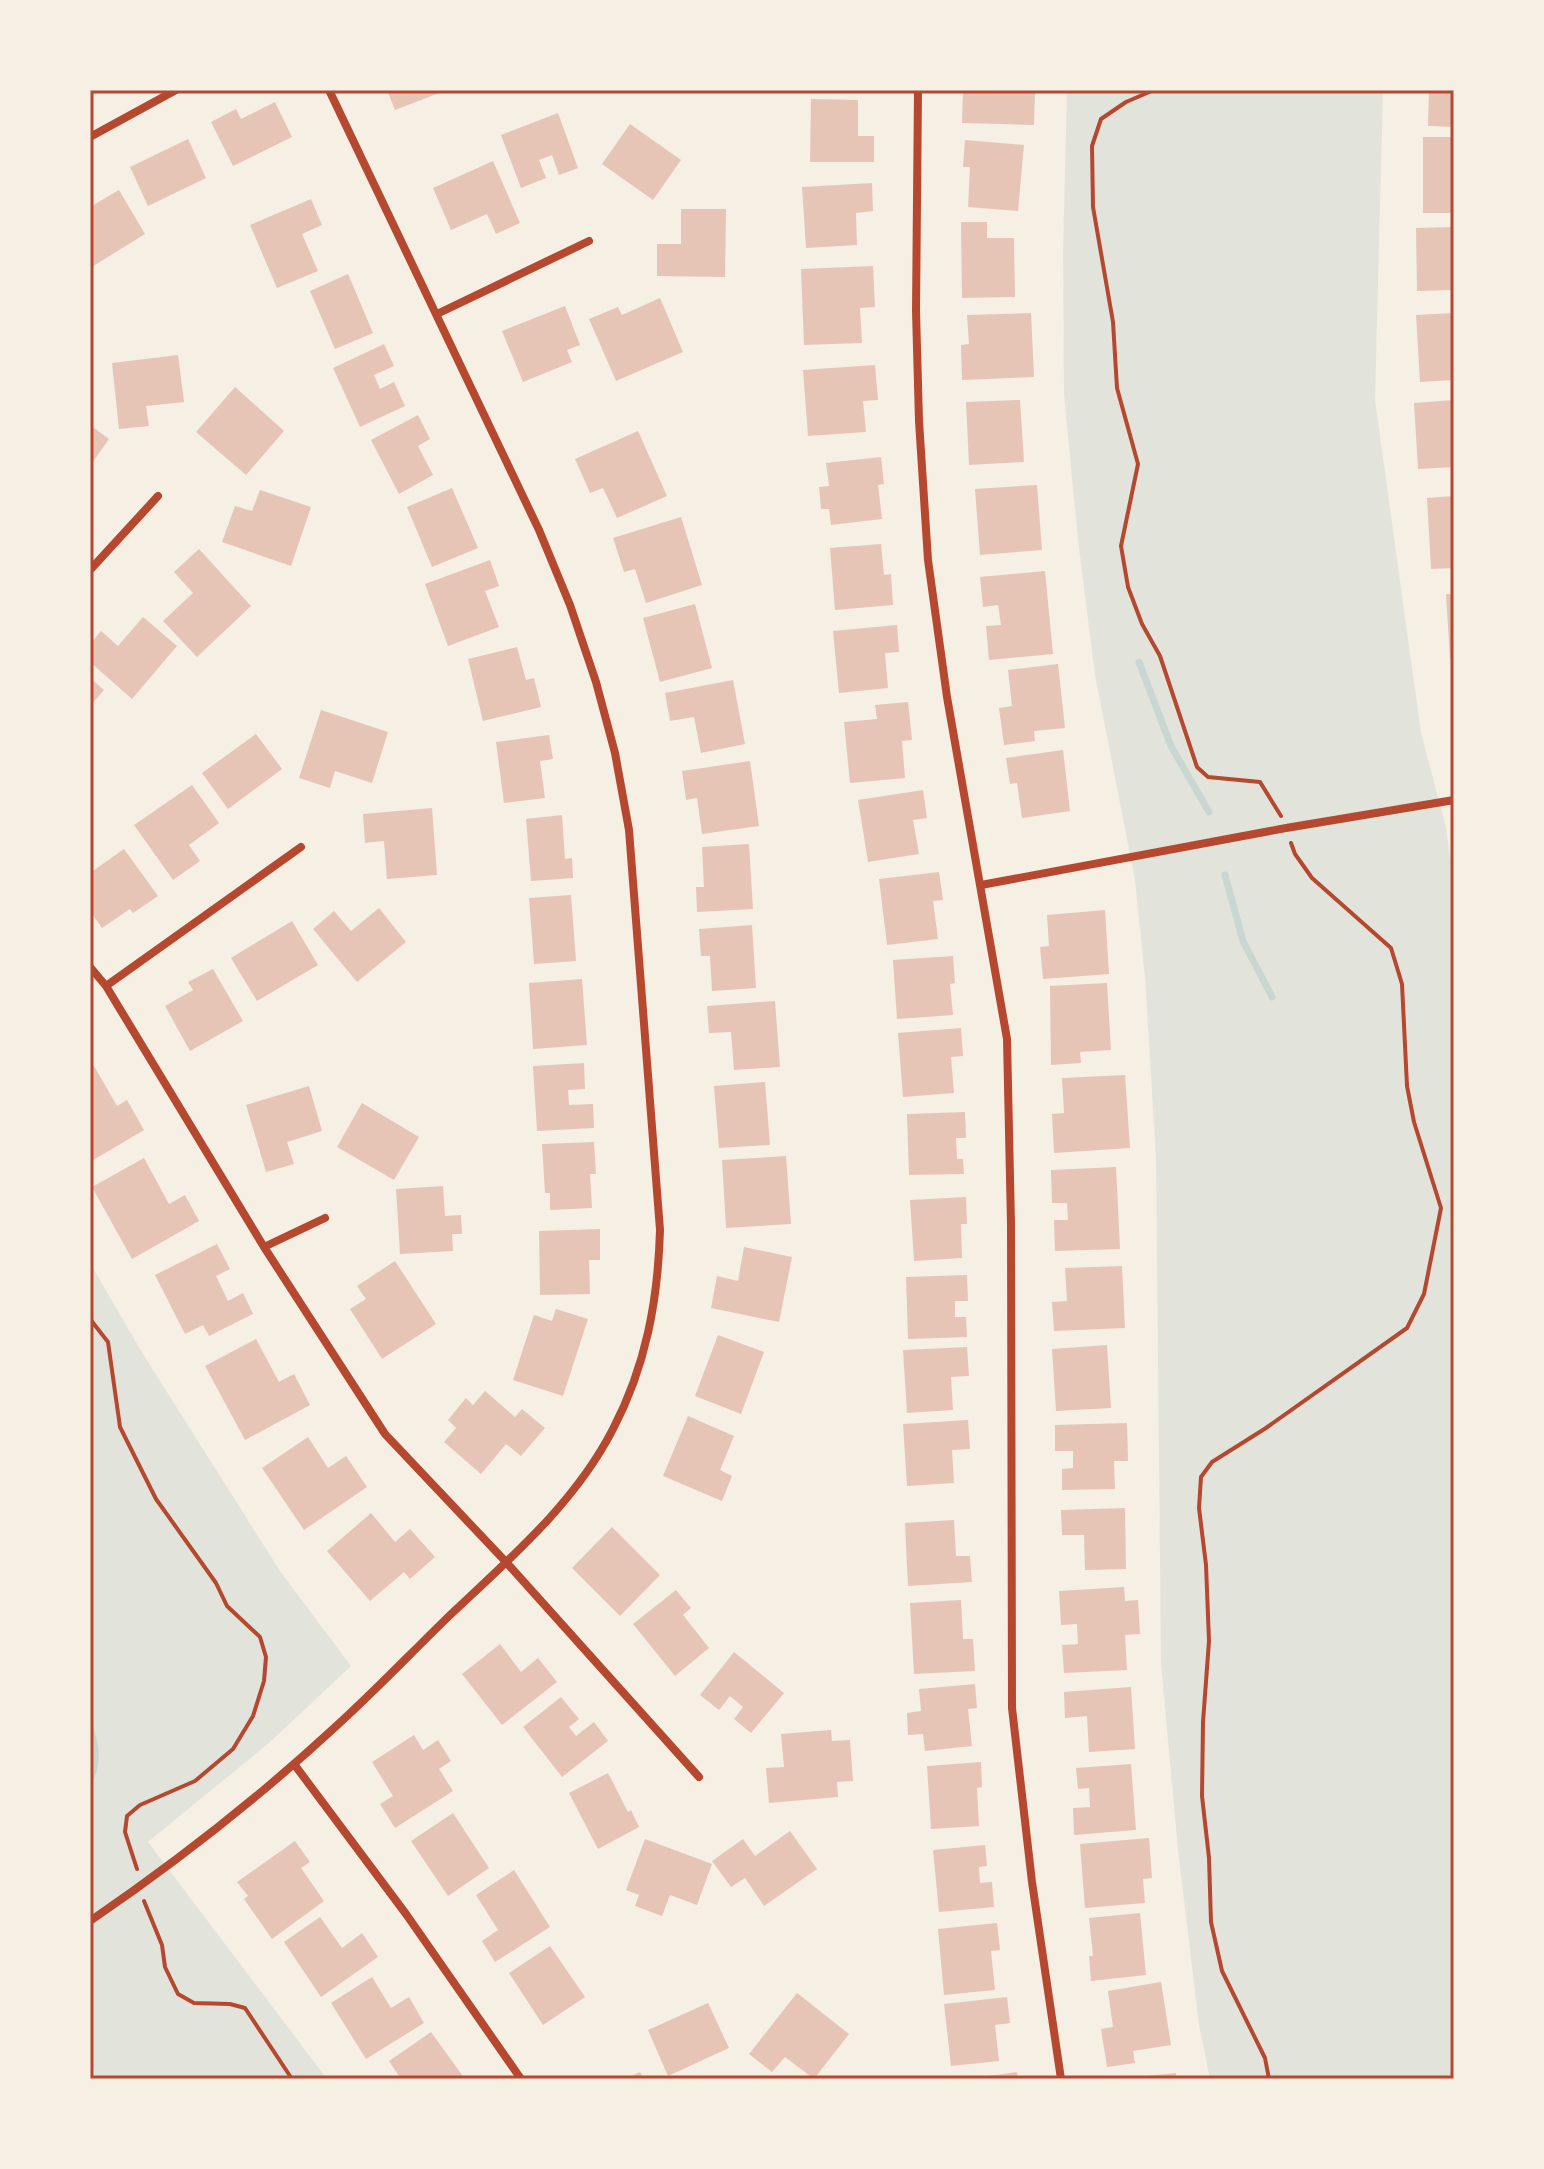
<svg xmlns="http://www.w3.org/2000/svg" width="1544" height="2169" font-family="'PT Sans',sans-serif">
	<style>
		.green { fill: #e2e4dc }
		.water { fill: #c9d6d2 }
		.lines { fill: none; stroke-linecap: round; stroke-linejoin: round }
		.stream { stroke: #c9d6d2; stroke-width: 7 }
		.building { fill: #e6c5b7 }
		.path { stroke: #b5482f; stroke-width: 4 }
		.minor { stroke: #b5482f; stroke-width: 8 }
		.neatline { fill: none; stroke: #b5482f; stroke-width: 3 }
	</style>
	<rect width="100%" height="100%" fill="#f6efe4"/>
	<path class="green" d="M1067,90H1383L1375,400L1421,733L1446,827L1454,891V2079H1210L1199,2025L1178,1850L1161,1663L1156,1158L1145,977L1135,880L1095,675L1078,540L1064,394L1063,252Z
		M90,1263L143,1354L280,1571L351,1666L269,1743L148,1842L327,2079H97L90,2060Z"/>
	<path class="water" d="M90,1720C100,1742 103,1766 90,1786Z"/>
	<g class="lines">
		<path class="stream" d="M1139,662L1171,746L1209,812
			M1225,875L1243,941L1272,997"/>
	</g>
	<path class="building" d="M387,90H447L395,110Z
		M963,90H1035L1034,125L962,123Z
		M1429,90H1454V127L1428,126Z
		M811,99L858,100V136H874V162H810Z
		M275,102L292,137L233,166L211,122L236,109L241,119Z
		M558,113L578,168L559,175L552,155L539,160L546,178L521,188L501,135Z
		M630,124L681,160L653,200L602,164Z
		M1423,137H1454V213H1423Z
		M188,139L206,178L148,206L130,167Z
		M965,140L1024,145L1018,211L968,207L970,167H963Z
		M493,161L520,223L496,234L487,214L451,230L433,188Z
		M872,183L873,211L856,213L857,245L806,248L802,187Z
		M119,190L145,234L90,268V207Z
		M311,199L322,225L302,234L318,271L277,288L250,225Z
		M681,209H726L725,277L657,276V244H681Z
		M961,222H987V238H1014L1015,297L962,298Z
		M1454,227V290L1417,291L1416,228Z
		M873,266L875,307L860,308L862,343L804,345L801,269Z
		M348,274L373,333L335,349L310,291Z
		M660,298L683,352L616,381L589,319L618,307L622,315Z
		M565,306L580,345L567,350L572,362L523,382L502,331Z
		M1031,313L1034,377L962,380L961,345L969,344L967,315Z
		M1454,313V380L1420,382L1416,315Z
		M384,344L394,366L374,375L380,389L394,382L405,406L360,427L333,368Z
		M178,355L184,402L146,406L149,426L119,429L112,363Z
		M875,365L878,400L863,401L866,432L808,436L803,370Z
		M235,387L284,431L246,475L196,432Z
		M1020,400L1024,462L969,465L966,402Z
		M1454,400V467L1418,469L1414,403Z
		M418,415L430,439L418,446L433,475L399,494L371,440Z
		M90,425L109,439L90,466Z
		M638,431L667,496L617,518L603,488L590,493L575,459Z
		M881,457L884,484L878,485L882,519L831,525L829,509H821L819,487L829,486L826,463Z
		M1037,485L1042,550L980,555L975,489Z
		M452,488L478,548L432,567L407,507Z
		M260,490L311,507L291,566L222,542L235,506L252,511Z
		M1454,496V568L1431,569L1427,498Z
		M681,517L702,585L646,603L635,569L624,572L613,538Z
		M881,544L884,575L891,574L893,605L835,610L830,548Z
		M199,549L251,606L197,657L163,621L193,593L174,572Z
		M490,560L499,586L485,591L499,627L448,646L425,584Z
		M1045,571L1053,654L989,660L986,626L1001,625L998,605L983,607L980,577Z
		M1446,594H1454V658L1450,659Z
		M695,604L712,668L660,682L643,618Z
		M143,617L177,646L132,699L90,662V644L101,631L118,646Z
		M897,625L899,652L885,653L888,688L839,693L833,631Z
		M517,647L526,680L534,678L541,707L483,721L468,659Z
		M1058,664L1065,728L1034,731L1035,741L1004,745L999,708L1012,706L1008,670Z
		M90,678L104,690L90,706Z
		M733,680L745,744L701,753L694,717L670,721L665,693Z
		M908,702L912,740L902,741L905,778L850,783L844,722L877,719L875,705Z
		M321,710L388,732L372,783L335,771L330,788L299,778Z
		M256,734L282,769L228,809L202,773Z
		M549,735L553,759L540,761L545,798L504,803L496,742Z
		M1063,750L1070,811L1022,818L1017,783L1010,784L1006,758Z
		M750,761L759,826L702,834L697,798L686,800L682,771Z
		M192,785L219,823L189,845L200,861L173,880L134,825Z
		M923,790L927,818L913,820L919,854L868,862L858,800Z
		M432,808L437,875L387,879L384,841L365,843L363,814Z
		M562,815L565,859L572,858L573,878L531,881L526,819Z
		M749,844L753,909L697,912L696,887H704L702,847Z
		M124,849L158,896L133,913L130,909L102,928L90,911V873Z
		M939,872L943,900L933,901L938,939L887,945L879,879Z
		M571,895L576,961L534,964L529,898Z
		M379,908L406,942L357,982L313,929L334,911L351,931Z
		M1105,910L1109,974L1043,979L1040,947L1049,946L1047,915Z
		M292,921L318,965L257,1001L231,958Z
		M752,925L756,988L712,991L710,956H701L699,929Z
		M953,956L955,983L950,984L953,1015L897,1019L893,960Z
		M213,969L243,1021L190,1051L165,1006L193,990L188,982Z
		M582,979L587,1045L533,1049L529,983Z
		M1107,983L1111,1050L1080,1052L1081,1063L1051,1065L1050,986Z
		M775,1001L780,1067L734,1070L731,1032L709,1033L707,1006Z
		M961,1028L963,1056L951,1057L954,1093L903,1097L898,1033Z
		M584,1063L585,1089L568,1090L569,1105L593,1104L594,1128L537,1131L533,1066Z
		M94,1066L117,1106L127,1100L144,1130L90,1162V1068Z
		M1125,1075L1130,1148L1054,1153L1052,1114L1064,1113L1062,1078Z
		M765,1082L770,1145L719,1148L714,1086Z
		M309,1086L322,1131L287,1142L294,1164L266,1172L246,1105Z
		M362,1103L419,1137L394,1180L337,1147Z
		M965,1112L966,1138H956L957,1159H963L964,1174L909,1175L907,1114Z
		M594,1142L596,1174H590L592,1208L550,1210V1193H545L542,1144Z
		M786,1156L791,1224L726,1228L722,1160Z
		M144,1158L169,1204L185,1195L199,1221L132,1259L92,1187Z
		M1116,1167L1120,1249L1055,1251L1054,1220H1068L1067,1203H1052L1051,1170Z
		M443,1186L445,1216L461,1215L462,1234H452L453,1251L400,1254L396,1189Z
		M966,1197L967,1224H961L962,1258L914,1261L910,1200Z
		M600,1229V1260H589L590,1294L540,1295L539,1231Z
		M217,1244L230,1269L216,1276L228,1301L243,1293L253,1314L209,1336L203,1325L185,1334L155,1275Z
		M744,1247L792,1257L779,1322L711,1308L717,1276L738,1281Z
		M395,1261L436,1324L382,1359L350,1309L366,1299L357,1286Z
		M1122,1266L1125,1328L1054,1331L1052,1302L1067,1301L1065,1268Z
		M967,1275L968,1301H955V1317H966L967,1337L908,1339L906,1277Z
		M556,1309L588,1319L563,1396L513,1380L534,1315L552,1321Z
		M718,1335L764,1352L741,1414L695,1396Z
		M256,1339L279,1382L294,1374L310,1405L245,1440L205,1366Z
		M1107,1345L1111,1408L1056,1411L1052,1349Z
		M967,1347L969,1376L951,1377L953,1410L907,1413L903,1350Z
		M485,1391L515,1417L522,1409L545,1428L521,1456L506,1444L481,1474L444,1442L456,1428L448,1420L466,1398L473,1405Z
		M688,1416L734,1436L720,1470L732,1476L722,1501L663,1476Z
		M968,1420L970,1449L952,1450L954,1483L907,1486L903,1424Z
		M1127,1423L1128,1461H1114L1115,1489L1062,1490V1469L1073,1468V1451H1055V1425Z
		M308,1437L328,1468L346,1456L367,1487L304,1530L262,1468Z
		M1125,1508L1126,1569L1085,1570L1084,1535H1062L1061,1510Z
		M371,1513L395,1542L410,1529L435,1557L410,1579L404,1572L370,1601L327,1551Z
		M954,1520L956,1556H970L972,1582L908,1586L905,1523Z
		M612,1527L660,1575L620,1616L572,1568Z
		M1124,1587L1125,1601L1138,1600L1140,1634L1125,1635L1127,1670L1064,1673L1062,1645L1078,1644L1077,1624L1061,1625L1059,1591Z
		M676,1590L691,1608L683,1615L709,1648L675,1676L633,1624Z
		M961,1600L963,1639H973L975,1671L914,1674L910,1603Z
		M500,1644L521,1672L538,1658L557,1682L502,1725L462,1674Z
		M734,1652L784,1693L751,1733L734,1719L743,1707L730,1696L719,1710L700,1695Z
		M975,1684L977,1708L968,1709L972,1746L925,1751L923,1734L908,1735L907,1713L921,1711L919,1689Z
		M1131,1687L1135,1749L1089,1752L1087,1716L1065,1718L1064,1692Z
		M561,1697L579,1719L569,1727L576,1736L594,1722L608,1741L562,1777L523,1727Z
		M831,1730L832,1741L850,1740L853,1781L837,1782L838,1797L769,1803L766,1768L784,1767L781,1734Z
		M414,1735L423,1750L438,1740L451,1761L439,1769L453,1791L395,1828L380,1804L393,1796L372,1762Z
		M981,1762L982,1787L977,1788L979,1826L931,1829L927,1766Z
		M1131,1764L1136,1830L1074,1835L1073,1808L1090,1807L1089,1788L1078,1789L1076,1768Z
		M608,1773L628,1812L631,1810L639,1827L598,1849L569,1793Z
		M453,1813L489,1868L448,1896L411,1841Z
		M790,1831L817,1869L764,1906L745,1878L731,1887L712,1861L743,1839L755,1856Z
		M1149,1838L1152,1878L1143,1879L1145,1903L1085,1908L1080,1844Z
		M645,1839L712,1864L697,1905L670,1895L662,1916L635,1906L639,1895L626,1890Z
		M295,1841L310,1862L301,1868L324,1901L272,1939L244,1899L248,1896L237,1882Z
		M985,1845L987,1866L979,1867L980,1883L992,1882L994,1907L939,1912L933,1850Z
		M514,1870L550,1927L495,1962L482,1941L498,1930L476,1895Z
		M1140,1913L1146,1975L1091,1981L1089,1956H1093L1089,1918Z
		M320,1917L342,1948L362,1933L378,1957L321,1997L284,1942Z
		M997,1923L1000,1950L991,1951L995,1990L944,1995L938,1929Z
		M550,1946L585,1997L543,2025L509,1973Z
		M372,1977L391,2008L409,1997L424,2023L366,2059L331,2003Z
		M1161,1982L1171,2045L1133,2051L1135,2063L1107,2067L1101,2029L1113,2027L1108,1991Z
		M797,1993L849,2034L814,2079L785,2057L772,2072L749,2054Z
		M1007,1997L1010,2023L995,2025L999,2061L951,2066L944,2004Z
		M708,2003L729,2048L668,2076L648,2030Z
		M431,2032L465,2079H401L389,2061Z
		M640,2072L644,2079H625Z
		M1017,2072L1018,2079H981V2077Z
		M1176,2073V2079H1140L1139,2077Z"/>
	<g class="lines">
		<path class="path" d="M1154,90L1126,102L1101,119L1092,146L1093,207L1113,322L1117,388L1138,464L1121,546L1128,587L1142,624L1160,656L1197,767L1208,777L1260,782L1281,816
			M90,1319L108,1342L120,1427L156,1499L216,1583L227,1606L260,1637L266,1657L264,1681L253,1716L233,1749L195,1781L140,1805L127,1816L125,1832L137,1869
			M144,1901L162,1945L165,1967L178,1994L194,2003L230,2004L245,2008L292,2079
			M1269,2079L1265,2058L1222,1971L1211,1922L1209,1858L1202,1796L1203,1722L1209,1641L1206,1565L1199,1508L1201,1477L1212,1462L1266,1428L1407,1328L1424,1294L1441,1208L1414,1122L1407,1086L1402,984L1391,948L1312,878L1295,854L1291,843"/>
		<path class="minor" d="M918,90L916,311L919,421L928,560L947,697L1007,1039L1011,1224L1012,1708L1032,1882L1061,2079
			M90,137L176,90
			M437,314L589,241
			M90,570L158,496
			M981,885L1286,828L1454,800
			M90,967L106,986L264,1247L385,1434L506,1562L699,1777
			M106,986L301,847
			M264,1247L325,1218
			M294,1764L406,1914L521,2079
			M90,1921C175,1863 257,1799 333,1729C372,1694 408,1656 446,1619C507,1561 574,1505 613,1429C646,1366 658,1300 660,1230L629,830L615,753L596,682L570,605L539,530L329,90"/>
	</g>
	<rect width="1544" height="2169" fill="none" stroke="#f6efe4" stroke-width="184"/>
	<rect x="92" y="92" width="1360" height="1985" class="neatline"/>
</svg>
